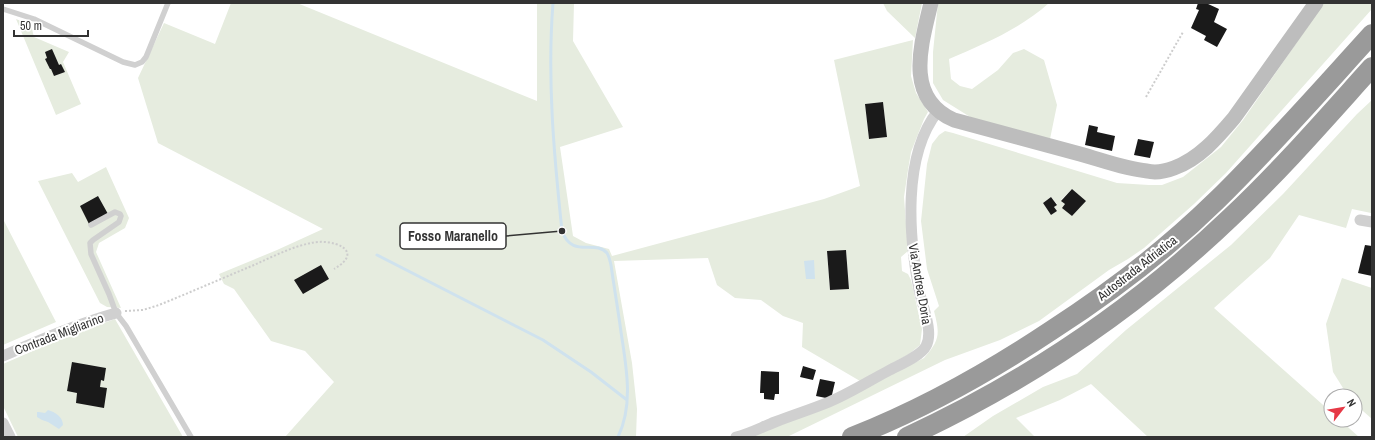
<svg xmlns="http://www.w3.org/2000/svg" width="1375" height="440" font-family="'Archivo Narrow',sans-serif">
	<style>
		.green { fill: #e6ecdf; fill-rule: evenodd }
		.water { fill: #cfe2ee }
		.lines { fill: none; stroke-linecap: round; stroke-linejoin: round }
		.stream { stroke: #cfe2ee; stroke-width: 3 }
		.building { fill: #1a1a1a }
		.path { stroke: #cdcdcd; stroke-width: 2; stroke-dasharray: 2 2; stroke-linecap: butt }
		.lane { stroke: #d0d0d0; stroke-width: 5.5 }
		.street { stroke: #d0d0d0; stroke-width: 11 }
		.secondary { stroke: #bdbdbd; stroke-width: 15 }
		.highway { stroke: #9a9a9a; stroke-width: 20 }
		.labels { text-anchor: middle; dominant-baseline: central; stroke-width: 4; stroke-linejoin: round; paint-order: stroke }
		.street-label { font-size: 13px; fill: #333; stroke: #fff }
		.leader { fill: none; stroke: #333; stroke-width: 1.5 }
		.callout-dot { fill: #333; stroke: #fff; stroke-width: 1.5 }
		.callout { fill: #fff; stroke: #333; stroke-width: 1.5 }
		.callout-label { font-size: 14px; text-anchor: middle; font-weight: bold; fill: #333 }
	</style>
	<rect width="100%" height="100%" fill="#fff"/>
	<path class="green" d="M231,3H297L537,101V3H574L573,41L623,127L560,147L573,236L586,243L609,249L612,256L824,199L860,186L834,60L913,40L911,76L916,93L928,112L924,119L911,152L908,170L904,197L908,251L901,257L902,271L908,274L911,280L922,329L920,345L909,354L860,381L802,347L803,323L783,316L761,300L735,298L717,285L708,258L614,261L632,363L637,409L636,437H285L334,382L305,351L271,341L234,289L224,284L219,274L277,250L323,229L158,143L138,78L164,23L215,44ZM883,102L887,137L869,139L865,104ZM846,250L849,289L830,290L827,252Z
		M883,3H922L915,38L887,11Z
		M938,3H1049C1020,29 984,44 949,59L951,79L960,86L972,89L998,70L1013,53L1024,49L1044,60L1057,105L1050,139L975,120L943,100L933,83V52Z
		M1324,3H1372V9L1226,173L1194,204L1144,248L1128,259L1109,270L1039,321L1000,340L945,360L787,437H748L833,404L924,358C940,340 940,334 934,311L939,306L927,269L921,221L927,164L932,144L939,135L945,131L953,133L1117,183L1149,185H1162L1183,177L1221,147L1243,120ZM1072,189L1085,201L1072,216L1063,208L1065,204L1061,200ZM1051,197L1057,204L1054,207L1057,211L1051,215L1043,203Z
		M16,19L31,25L34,37L69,52L63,62L81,104L56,115Z
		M1372,100L1371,213L1352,209L1346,228L1299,215L1270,258L1214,308L1331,412V420H1340L1359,437H1148L1091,384L1060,400L1016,418L1035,437H963L993,416L1043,387L1077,374L1126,330L1231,245L1283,194L1357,114Z
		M106,167L129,218L125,228L99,243L96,252L121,308L107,307L100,303L38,181L72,173L78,182Z
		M3,219L56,322L3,345Z
		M1342,278L1372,288V419L1355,404V396H1348L1333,372L1326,324Z
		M115,319L183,437H18L3,406V364L65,337Z"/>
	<path class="water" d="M814,260L815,279H806L804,261Z
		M48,410C55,412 63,417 63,425L59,429L48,422L42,420L37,417V412H39L45,413Z"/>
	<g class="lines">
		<path class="stream" d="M553,3C547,79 554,155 562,231C572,259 595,239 607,253C609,256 610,261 611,265C614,287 618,309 621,332C626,366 634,404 618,437
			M377,255L543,340L591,372L627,400"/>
	</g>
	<path class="building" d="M1198,3H1206L1219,9L1214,22L1227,29L1217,47L1204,40L1206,36L1191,28L1199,10L1196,9Z
		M52,49L59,65L61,64L65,72L54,76L51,69H50L45,59L47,58L45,52Z
		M883,102L887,137L869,139L865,104Z
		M1089,125L1098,127L1097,132L1115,136L1112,151L1085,145Z
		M1138,139L1154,142L1150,158L1134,155Z
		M1072,189L1086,201L1072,216L1062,208L1065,204L1061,201Z
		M98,196L108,214L89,224L80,206Z
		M1051,197L1057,205L1054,207L1057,211L1051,215L1043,203Z
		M1365,245L1372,246V276L1358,273Z
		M846,250L849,289L830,290L827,251Z
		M321,265L329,279L303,294L294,280Z
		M72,362L106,368L104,381L101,380L100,387L107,388L104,408L76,403L77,393L67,391Z
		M803,366L816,370L813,380L800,377Z
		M761,371L779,372V394H775L774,400L764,399V393H760Z
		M820,379L835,382L831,399L816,396Z"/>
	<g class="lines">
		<path class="path" d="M1146,97L1183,32
			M125,311L143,310L159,305C191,292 223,278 254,265C272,257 291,247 311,243C331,238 367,250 334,269"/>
		<path class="lane" d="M3,9L34,19L123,62L135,65L142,62L146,57L168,3
			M91,225L115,212L120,214L121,216L119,222L93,240L90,243L91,254L109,294L116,313L126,326L191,437"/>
		<path class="street" d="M1360,220L1372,222
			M3,356C40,340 77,324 116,313
			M3,423L10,437
			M736,437C749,434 762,427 775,422C793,415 812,409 829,402C850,393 869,381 888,371C899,365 921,356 926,346C934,332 922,305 919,290C909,237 902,156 938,111"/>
		<path class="secondary" d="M931,3C921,45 904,98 954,120C996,131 1038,143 1080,154C1102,160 1125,169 1147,171C1155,173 1166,171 1174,168C1199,159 1217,138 1234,118L1316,3"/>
		<path class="highway" d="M852,437C923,409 989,372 1052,330C1111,292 1167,249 1217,200C1271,147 1321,90 1372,34
			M907,437C1026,382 1136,308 1231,217C1281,170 1326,118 1372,67"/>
	</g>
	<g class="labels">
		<g class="street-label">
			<text transform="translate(1137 268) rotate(-38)">Autostrada Adriatica</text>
			<text transform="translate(920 284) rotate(80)">Via Andrea Doria</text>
			<text transform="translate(59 334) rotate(-21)">Contrada Migliarino</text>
		</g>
	</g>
	<path class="leader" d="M562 231L506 236"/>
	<circle class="callout-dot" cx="562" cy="231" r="4"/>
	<rect class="callout" x="400" y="223" width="106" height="26" rx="4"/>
	<g class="callout-label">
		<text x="453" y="241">Fosso Maranello</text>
	</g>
	<rect width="1375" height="440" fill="none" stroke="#333333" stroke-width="8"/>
	<g transform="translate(1343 408) rotate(59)"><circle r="19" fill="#ffffff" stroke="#adadad"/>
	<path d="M0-3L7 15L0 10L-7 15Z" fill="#e63946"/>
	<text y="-6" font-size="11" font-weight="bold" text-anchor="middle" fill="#333333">N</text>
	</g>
	<path d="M14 30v6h74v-6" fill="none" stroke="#333333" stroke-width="2"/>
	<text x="20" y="30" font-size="12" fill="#333333" stroke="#ffffff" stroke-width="3" paint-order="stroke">50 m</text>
</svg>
